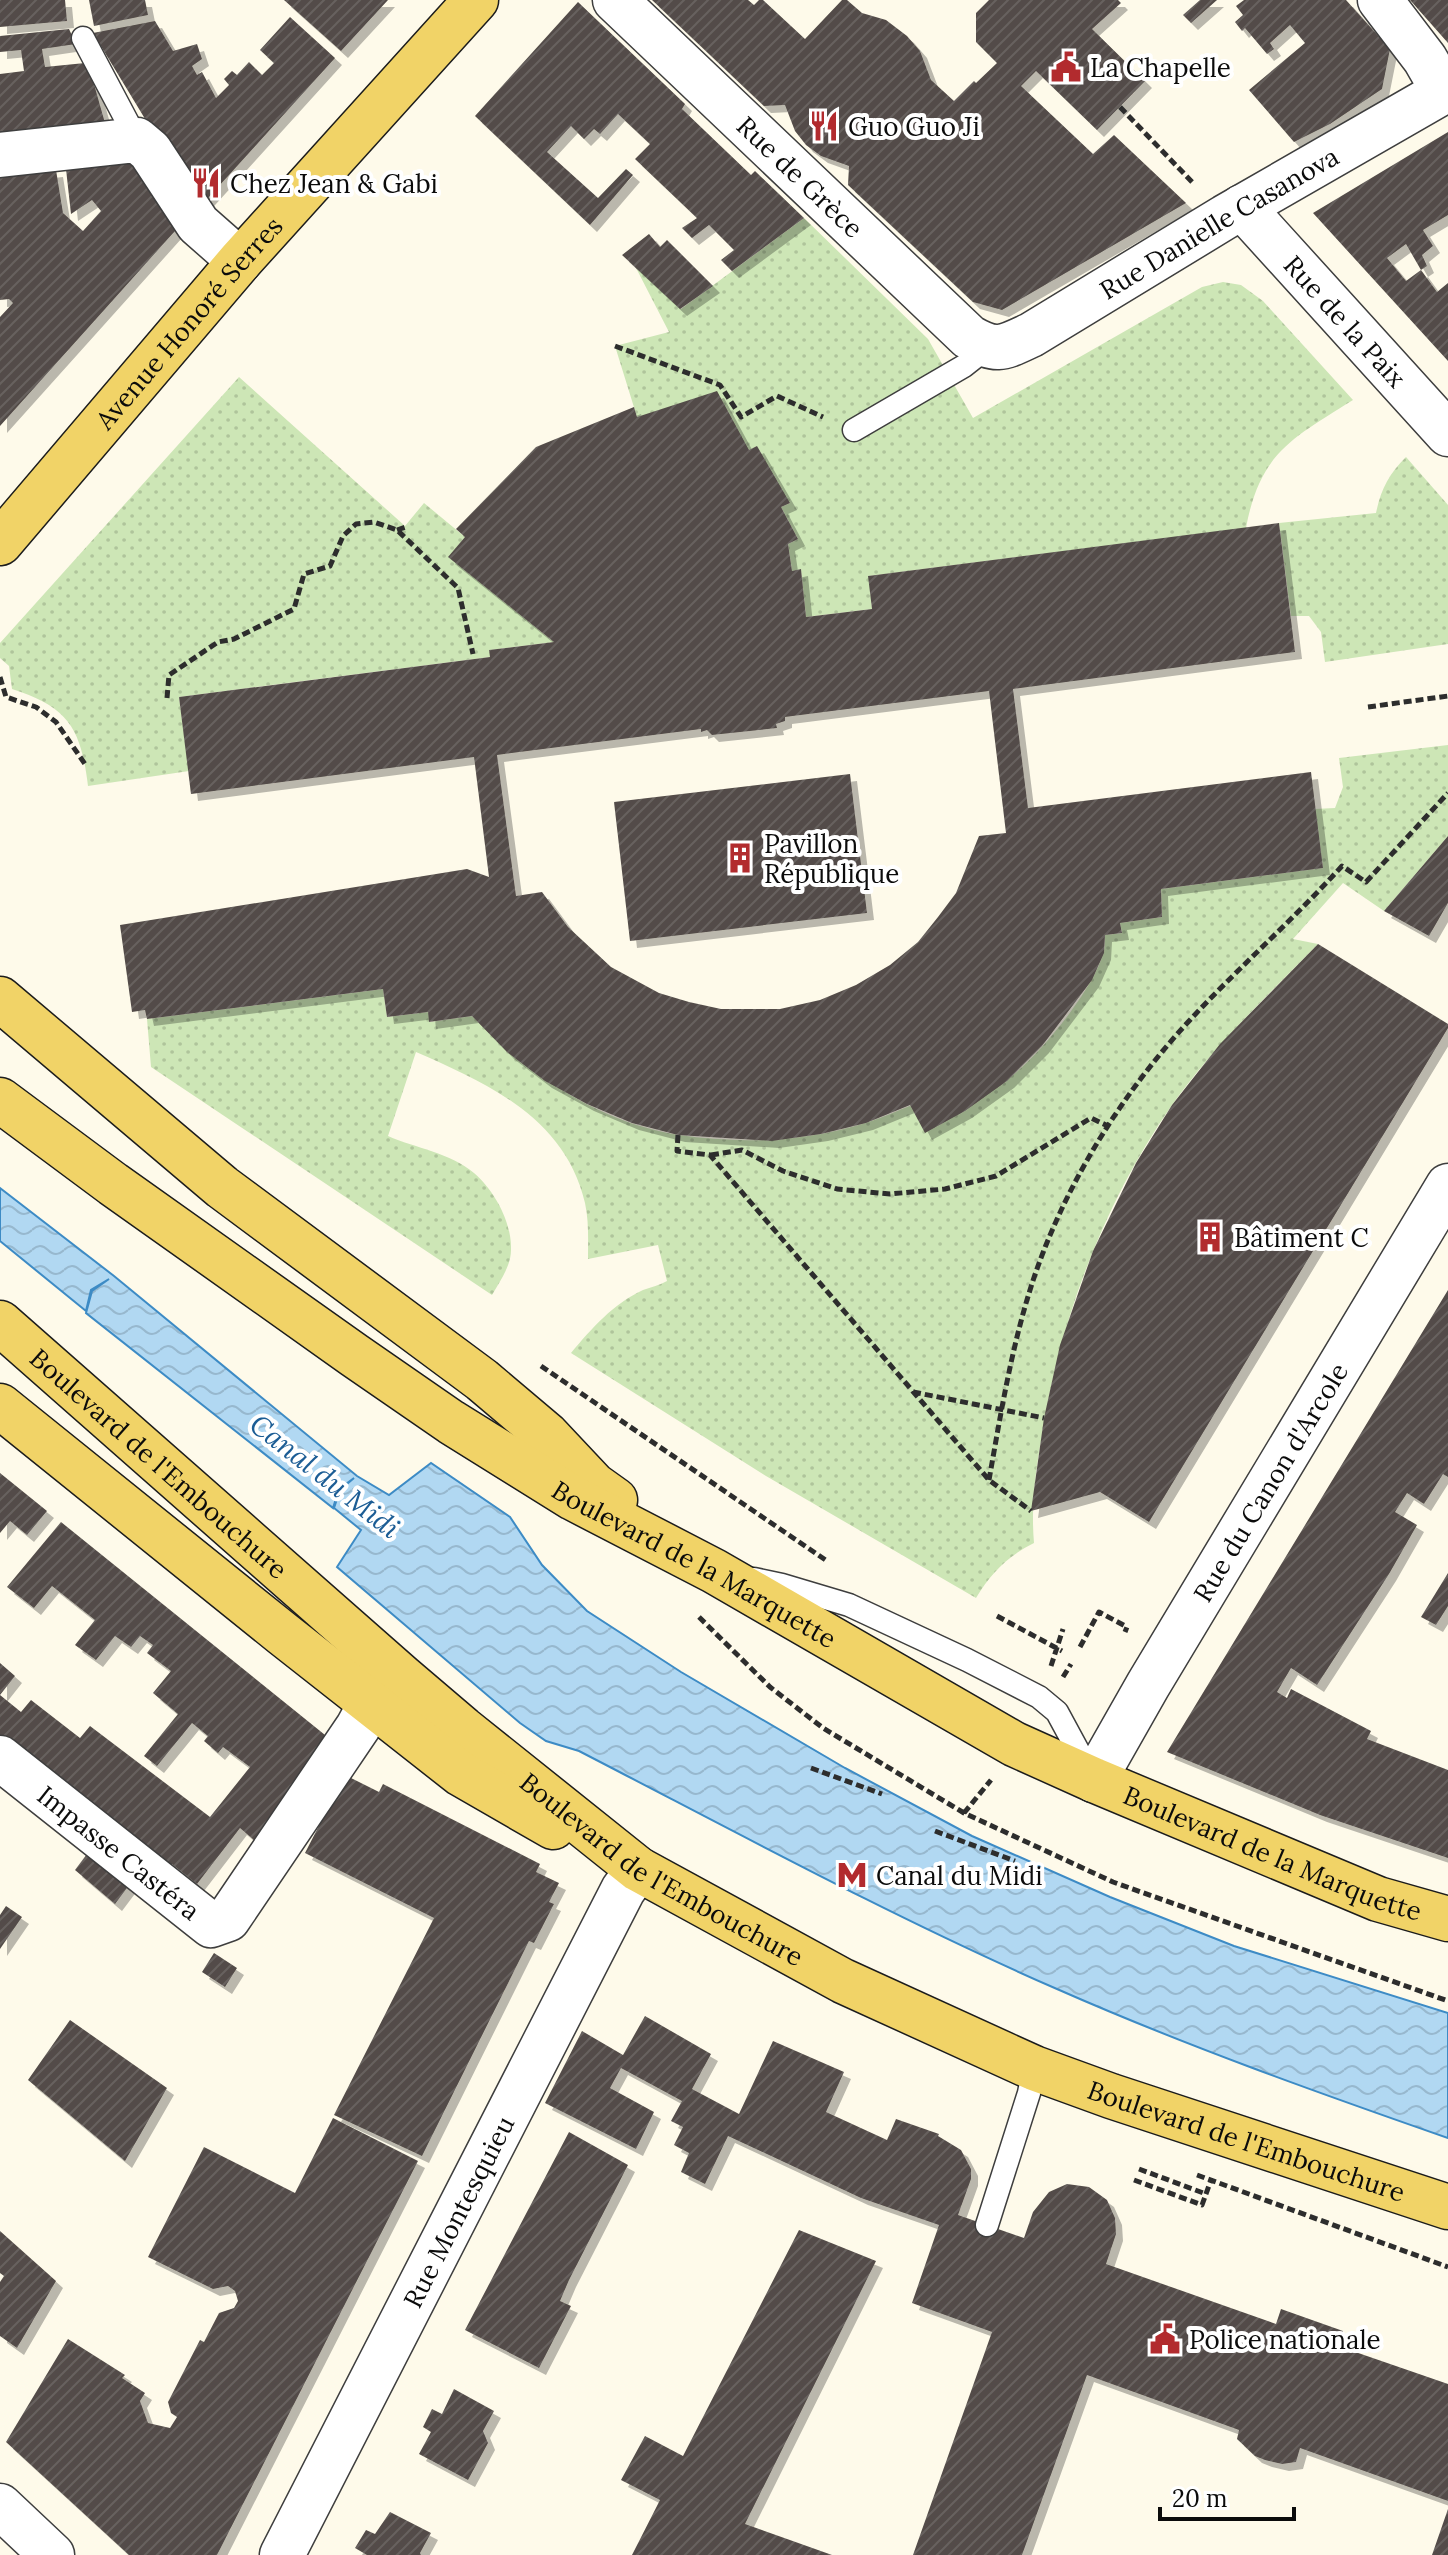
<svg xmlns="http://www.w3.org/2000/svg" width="1448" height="2555" font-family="Lora,serif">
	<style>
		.park { fill: url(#park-dots) }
		.water { fill: url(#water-waves); stroke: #3d8bc5; stroke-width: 2 }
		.building { fill: url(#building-hatch); fill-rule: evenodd; filter: url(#shadow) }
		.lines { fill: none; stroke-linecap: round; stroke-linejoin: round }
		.service-casing { stroke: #3e3e3e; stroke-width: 25 }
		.minor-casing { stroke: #3e3e3e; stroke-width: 47 }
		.primary-casing { stroke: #1c1c1c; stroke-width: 47 }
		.path { stroke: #2d2d2d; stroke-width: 5; stroke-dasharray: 8 4; stroke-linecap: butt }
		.service { stroke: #fff; stroke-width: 22 }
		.minor { stroke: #fff; stroke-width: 44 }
		.primary { stroke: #f1d367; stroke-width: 44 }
		.labels { text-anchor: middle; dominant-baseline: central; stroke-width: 8; stroke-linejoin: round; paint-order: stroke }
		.poi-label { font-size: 26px; fill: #0b0b0b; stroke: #fff; text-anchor: start }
		.street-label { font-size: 26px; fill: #0b0b0b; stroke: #fff }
		.water-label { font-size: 28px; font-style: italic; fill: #1c5d95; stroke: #fff }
	</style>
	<defs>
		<pattern id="park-dots" width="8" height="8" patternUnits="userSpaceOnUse" patternTransform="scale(2)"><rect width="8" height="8" fill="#cde6b6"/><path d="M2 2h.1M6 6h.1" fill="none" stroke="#afc49b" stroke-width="1.8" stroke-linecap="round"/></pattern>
		<pattern id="water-waves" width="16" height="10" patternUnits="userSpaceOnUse" patternTransform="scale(2)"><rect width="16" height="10" fill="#b1d8f2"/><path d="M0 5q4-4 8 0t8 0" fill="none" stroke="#97b8ce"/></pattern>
		<pattern id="building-hatch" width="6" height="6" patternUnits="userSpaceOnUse" patternTransform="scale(2)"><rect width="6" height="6" fill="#534c48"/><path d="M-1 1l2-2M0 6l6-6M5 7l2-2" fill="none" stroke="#67615e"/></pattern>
		<filter id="shadow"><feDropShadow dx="7" dy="7" stdDeviation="0" flood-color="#0004"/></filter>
	</defs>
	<rect width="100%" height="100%" fill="#fefaea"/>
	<path class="park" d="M804,218L928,339L973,418L1202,287L1223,282L1241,285L1263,301L1353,400C1293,438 1260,452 1246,528L869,576L872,609L806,617L801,570L792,571L788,544L798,539L781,507L790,503L749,450L637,417L615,346L669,332L635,266L681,309Z
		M239,377L405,526L424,503L465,537L449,557L554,642L490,650V657L179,697L189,771L88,786C81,729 69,707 12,689L9,666L0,658V643Z
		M1406,457L1448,505V644L1325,662L1321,632L1309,616H1291L1279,523L1376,513C1381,489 1389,474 1406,457Z
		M1448,745V836L1384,911L1343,883L1293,939L1318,944C1267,996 1214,1046 1172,1105C1103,1204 1059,1322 1041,1441C1035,1475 1031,1508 1034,1543C1008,1556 991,1573 976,1598L766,1476L571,1353C592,1328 613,1304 643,1290C651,1287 660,1285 667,1281L658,1245L588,1259C588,1241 589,1221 585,1203C565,1118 489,1084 416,1052L388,1136C415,1148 451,1153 474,1173C494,1190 512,1222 511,1250C511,1266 500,1281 492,1295L151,1067L147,1019L383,989L387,1017L428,1012L430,1022L472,1016C530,1074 596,1122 679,1135C741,1144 805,1142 865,1123C886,1117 906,1106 928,1100C945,1096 997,1088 1009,1078C1039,1056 1094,989 1103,953C1105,948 1105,941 1105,935L1122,933L1120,923L1162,917L1161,889L1323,868L1315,809L1335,808L1343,787L1339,758Z"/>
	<path class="water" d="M0,1188L114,1276L357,1476L389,1495L431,1463L510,1517L542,1565L587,1611L681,1672L845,1768L972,1836L1110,1897L1234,1946L1448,2013V2138C1316,2092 1184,2045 1057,1989C894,1918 736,1832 579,1751L546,1741L520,1723L337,1567L361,1530L334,1508L340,1490L354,1478L339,1489L333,1508L86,1313L92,1291L109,1279L91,1290L86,1311L0,1241Z"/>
	<path class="building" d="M0,0H65L67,21L0,27Z
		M89,0H145L148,15L94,26Z
		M284,0H388L341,51Z
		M652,0H748L754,5L759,0H763L805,39L842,0H847L862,13L886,20L907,36L920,51L931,80L954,101L974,81L976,83L997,63L976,42V13L989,0H1118L1121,3L1092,29L1145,81L1097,130L1036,71L1021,86L1093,154L1114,135L1186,203L1002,310L973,302L848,185L849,166L821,156L806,145L795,131L785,105L764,106Z
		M1200,0H1217L1191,23L1183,15Z
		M1244,0H1346L1390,49L1382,89L1330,124L1294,142L1249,90L1305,43L1290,25L1270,43L1274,49L1267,54L1245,28L1242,31L1235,22L1243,15L1236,6Z
		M1410,0H1448V43L1425,17Z
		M578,2L685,104L682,109L751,175L755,171L804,218L732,271L721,260L734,250L709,225L692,238L682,228L697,218L635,159L650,144L618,114L600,134L594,129L584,139L571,126L547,152L598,198L626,169L633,175L590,225L475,116Z
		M290,17L335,58L199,208L93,33L155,21L173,51L197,44L202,59L192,66L197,75L202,72L216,98L229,85L224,79L232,71L237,75L249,62L262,75L274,63L260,50Z
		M69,29L76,44L42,49L45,67L85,63L90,70L105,123L0,136V74L24,71L21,50L0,52V36Z
		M1448,132V215L1423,230L1433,246L1422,255L1427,266L1421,270L1437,292L1448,283V361L1313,213ZM1406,244L1421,270L1406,281L1387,258Z
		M143,160L184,221L0,426V317L13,303L9,299L0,300V176L56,170L63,213L83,231L101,211L92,200L71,214L66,169Z
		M649,234L660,247L667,240L713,286L680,309L622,255Z
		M717,391L749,450L757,446L790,503L781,507L798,539L788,544L792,571L801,569L806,617L872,609L868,576L1279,523L1295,652L1013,689L1028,808L1311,772L1323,868L1161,889L1162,917L1120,923L1122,933L1105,935L1104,953L1092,980L1042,1046L1007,1081L965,1111L925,1133L910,1105L866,1123L821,1134L772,1141L678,1135L632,1123L587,1104L545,1081L507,1052L472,1016L429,1022L428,1012L387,1017L383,989L147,1019L145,1010L132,1012L120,925L467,869L489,877L474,757L191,794L179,697L490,657L489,650L554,642L448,557L465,537L456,529L536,447L634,407L637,417ZM989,691L1006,833L979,836L956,893L938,917L918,942L890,965L856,985L820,1000L780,1009H721L689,1002L659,993L611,967L568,927L542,892L516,896L497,755L701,729V732L707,730L712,735L777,728L776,724L785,721V717Z
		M850,774L867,913L630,941L614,802Z
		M1448,836V903L1429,936L1384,911Z
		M1318,944L1448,1024V1028L1149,1522L1100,1492L1031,1511L1044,1418L1060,1345L1093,1251L1136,1163L1172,1105L1220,1044Z
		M1448,1290V1477L1443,1474L1424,1504L1407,1493L1395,1512L1417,1525L1389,1574L1317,1685L1291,1668L1277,1692L1287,1698L1291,1689L1371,1731L1367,1739L1448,1770V1858L1320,1815L1167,1752Z
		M0,1473L47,1511L27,1535L10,1521L0,1533Z
		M61,1522L330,1739L261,1846L240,1828L197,1884L172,1864L165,1872L0,1739V1695L21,1712L31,1700L80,1738L90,1726L210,1817L250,1767L223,1747L218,1753L204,1741L208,1736L192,1723L157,1766L144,1756L178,1714L153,1693L171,1671L147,1653L153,1645L140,1636L131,1647L115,1636L96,1660L75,1645L95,1620L52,1586L34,1608L7,1587Z
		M1448,1573V1606L1436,1625L1421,1617Z
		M0,1663L15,1676L0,1695Z
		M345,1775L379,1792L383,1784L540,1864L536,1872L559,1883L549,1902L554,1904L534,1943L529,1941L422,2156L334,2115L434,1918L305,1853Z
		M90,1850L130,1884L115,1904L75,1870Z
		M6,1906L22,1917L0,1949V1915Z
		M214,1953L237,1968L225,1987L202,1972Z
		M645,2016L711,2054L692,2089L739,2114L773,2041L844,2072L826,2112L887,2140L896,2119L939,2134L938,2136L961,2150L971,2169V2179L958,2215L1024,2238L1033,2212L1049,2192L1067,2184L1089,2187L1107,2200L1115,2218L1116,2234L1106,2264L1276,2324L1281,2309L1343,2331L1338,2346L1448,2384V2501L1300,2448L1296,2462L1282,2464L1265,2460L1255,2456L1237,2439L1239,2430L1087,2375L1022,2555H913L992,2332L912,2303L939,2225L861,2198L728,2136L705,2184L681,2172L689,2153L674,2145L683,2127L671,2121L682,2101L621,2068L610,2088L654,2112L636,2149L545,2103L582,2031L623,2055Z
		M70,2020L167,2088L125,2161L28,2080Z
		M333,2118L418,2161L217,2555H129L6,2442L68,2339L125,2375L122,2378L145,2393L140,2401L148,2423L170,2428L177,2417L171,2413L168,2402L200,2340L204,2342L219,2313L234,2308L238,2301L235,2291L228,2286L213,2289L148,2257L204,2147L295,2193Z
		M569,2132L628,2165L569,2280L560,2301L571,2306L539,2368L465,2330Z
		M799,2230L876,2261L745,2524L832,2555H632L660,2500L621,2480L645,2436L683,2456Z
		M0,2231L56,2281L17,2348L0,2336V2282L4,2276L0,2273Z
		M454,2389L494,2411L483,2431L488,2443L468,2480L419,2454L431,2432L423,2427L432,2409L442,2414Z
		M1448,2509V2555H1432Z
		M390,2512L431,2533L420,2553L421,2555H367L355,2548L366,2530L375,2534Z"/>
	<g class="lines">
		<g class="service-casing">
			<path id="service" d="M83,38L137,140
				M854,430L964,366L988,347
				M754,1579L782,1585L849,1605L967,1660L1039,1697L1057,1712L1090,1773
				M987,2225L1029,2093L1034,2068"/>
		</g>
		<g class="minor-casing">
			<g id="minor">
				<path id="s1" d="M615,0L969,337C997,353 1003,348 1031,335L1225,217L1448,89"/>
				<path d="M1380,0L1425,59L1444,92"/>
				<path d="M0,155L137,140L150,151L198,224L240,261"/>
				<path id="s2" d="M1242,207L1448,434"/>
				<path id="s3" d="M0,1758L211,1925L228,1919L358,1727L371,1703"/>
				<path id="s4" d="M1094,1780L1148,1685L1448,1186"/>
				<path d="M0,2506L52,2555"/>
				<path id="s5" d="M282,2555L623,1890L638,1869"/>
			</g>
		</g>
		<g class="primary-casing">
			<g id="primary">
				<path id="s6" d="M0,543L240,261L476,0"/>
				<path d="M0,999L222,1187L482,1380L547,1435L594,1485L615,1500"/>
				<path id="s7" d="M0,1100L113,1184L354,1355L451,1422L573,1498L714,1571L1014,1744L1094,1780L1378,1899L1448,1919"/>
				<path id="s8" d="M0,1323L402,1677L463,1729L638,1869L843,1981L1034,2068L1111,2096L1448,2207"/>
				<path d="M0,1406L283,1634L461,1774L553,1827"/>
			</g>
		</g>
		<path class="path" d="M1120,107L1194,184
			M615,346L720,385L741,417L777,396L823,417
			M397,530L406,527
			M0,677L6,697L36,707L56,722L85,764
			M167,698L169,675L218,642L234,639L294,609L304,574L330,566L343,536L356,524L374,522L397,530L458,588L473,654
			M1368,707L1448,696
			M678,1135L677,1151L710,1155L989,1480L1031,1511
			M711,1155L742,1150L783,1171L837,1189L890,1194L945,1189L996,1176L1091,1118L1108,1126
			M541,1366L827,1561
			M913,1392L1044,1418
			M989,1480C1003,1401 1016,1319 1046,1245C1079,1163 1129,1086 1189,1021C1238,968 1293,920 1342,866L1366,882L1448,793
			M997,1616L1062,1651
			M699,1617L770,1687L823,1728L964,1813L1113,1882L1448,2001
			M1080,1647L1099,1612L1127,1627L1125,1632
			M1051,1666L1063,1629
			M1063,1677L1071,1664
			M811,1768L882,1794
			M964,1813L991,1780
			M935,1831L1015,1861
			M1139,2169L1206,2194
			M1197,2175L1448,2267
			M1134,2180L1202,2205L1211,2180"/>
		<use href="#service" class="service"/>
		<use href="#minor" class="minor"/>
		<use href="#primary" class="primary"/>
	</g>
	<defs>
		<g id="civic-bare" transform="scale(2.4)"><path d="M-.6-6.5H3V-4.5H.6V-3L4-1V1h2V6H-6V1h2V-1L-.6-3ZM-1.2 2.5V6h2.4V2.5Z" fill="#b22b2e" stroke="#fff" stroke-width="2.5" paint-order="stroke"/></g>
		<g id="restaurant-bare" transform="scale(2.4)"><path d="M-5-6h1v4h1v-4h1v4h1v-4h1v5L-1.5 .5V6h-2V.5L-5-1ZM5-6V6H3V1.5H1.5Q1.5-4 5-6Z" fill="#b22b2e" stroke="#fff" stroke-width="2.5" paint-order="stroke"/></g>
		<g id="building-bare" transform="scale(2.4)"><path d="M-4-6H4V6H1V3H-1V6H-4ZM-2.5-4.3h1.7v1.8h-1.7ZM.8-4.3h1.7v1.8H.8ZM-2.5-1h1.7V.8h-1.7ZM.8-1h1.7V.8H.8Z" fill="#b22b2e" stroke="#fff" stroke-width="2.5" paint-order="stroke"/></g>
		<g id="metro-bare" transform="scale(2.4)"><path d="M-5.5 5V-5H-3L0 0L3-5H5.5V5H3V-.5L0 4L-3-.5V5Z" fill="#b22b2e" stroke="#fff" stroke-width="2.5" paint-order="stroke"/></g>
	</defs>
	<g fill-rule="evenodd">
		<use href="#civic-bare" x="1066" y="67"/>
		<use href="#restaurant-bare" x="824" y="126"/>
		<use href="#restaurant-bare" x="206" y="183"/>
		<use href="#building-bare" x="740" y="858"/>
		<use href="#building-bare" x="1210" y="1237"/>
		<use href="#metro-bare" x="852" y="1875"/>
		<use href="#civic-bare" x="1165" y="2339"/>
	</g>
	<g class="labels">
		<g class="poi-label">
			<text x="1090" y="67">La Chapelle</text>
			<text x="848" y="126">Guo Guo Ji</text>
			<text x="230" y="183">Chez Jean &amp; Gabi</text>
			<text x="764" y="843">Pavillon<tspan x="764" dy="30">République</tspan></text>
			<text x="1234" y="1237">Bâtiment C</text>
			<text x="876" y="1875">Canal du Midi</text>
			<text x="1189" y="2339">Police nationale</text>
		</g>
		<g class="street-label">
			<text stroke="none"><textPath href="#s1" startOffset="256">Rue de Grèce</textPath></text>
			<text stroke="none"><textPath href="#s1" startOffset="774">Rue Danielle Casanova</textPath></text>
			<text stroke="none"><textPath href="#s2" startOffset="154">Rue de la Paix</textPath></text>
			<text stroke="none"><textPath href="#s6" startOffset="290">Avenue Honoré Serres</textPath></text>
			<text stroke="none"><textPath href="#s8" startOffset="212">Boulevard de l'Embouchure</textPath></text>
			<text stroke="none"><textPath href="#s4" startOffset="346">Rue du Canon d'Arcole</textPath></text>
			<text stroke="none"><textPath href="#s7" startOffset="836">Boulevard de la Marquette</textPath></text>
			<text stroke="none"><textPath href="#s7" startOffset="1484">Boulevard de la Marquette</textPath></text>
			<text stroke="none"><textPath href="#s3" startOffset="152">Impasse Castéra</textPath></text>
			<text stroke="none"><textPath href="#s8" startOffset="860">Boulevard de l'Embouchure</textPath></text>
			<text stroke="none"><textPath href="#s8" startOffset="1508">Boulevard de l'Embouchure</textPath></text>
			<text stroke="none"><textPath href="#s5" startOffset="386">Rue Montesquieu</textPath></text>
		</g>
		<g class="water-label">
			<text transform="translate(325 1476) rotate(38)">Canal du Midi</text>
		</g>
	</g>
	<path d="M1160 2507v12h134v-12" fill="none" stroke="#0b0b0b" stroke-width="4"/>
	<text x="1172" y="2507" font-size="24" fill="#0b0b0b" stroke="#ffffff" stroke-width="6" paint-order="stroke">20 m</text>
</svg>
